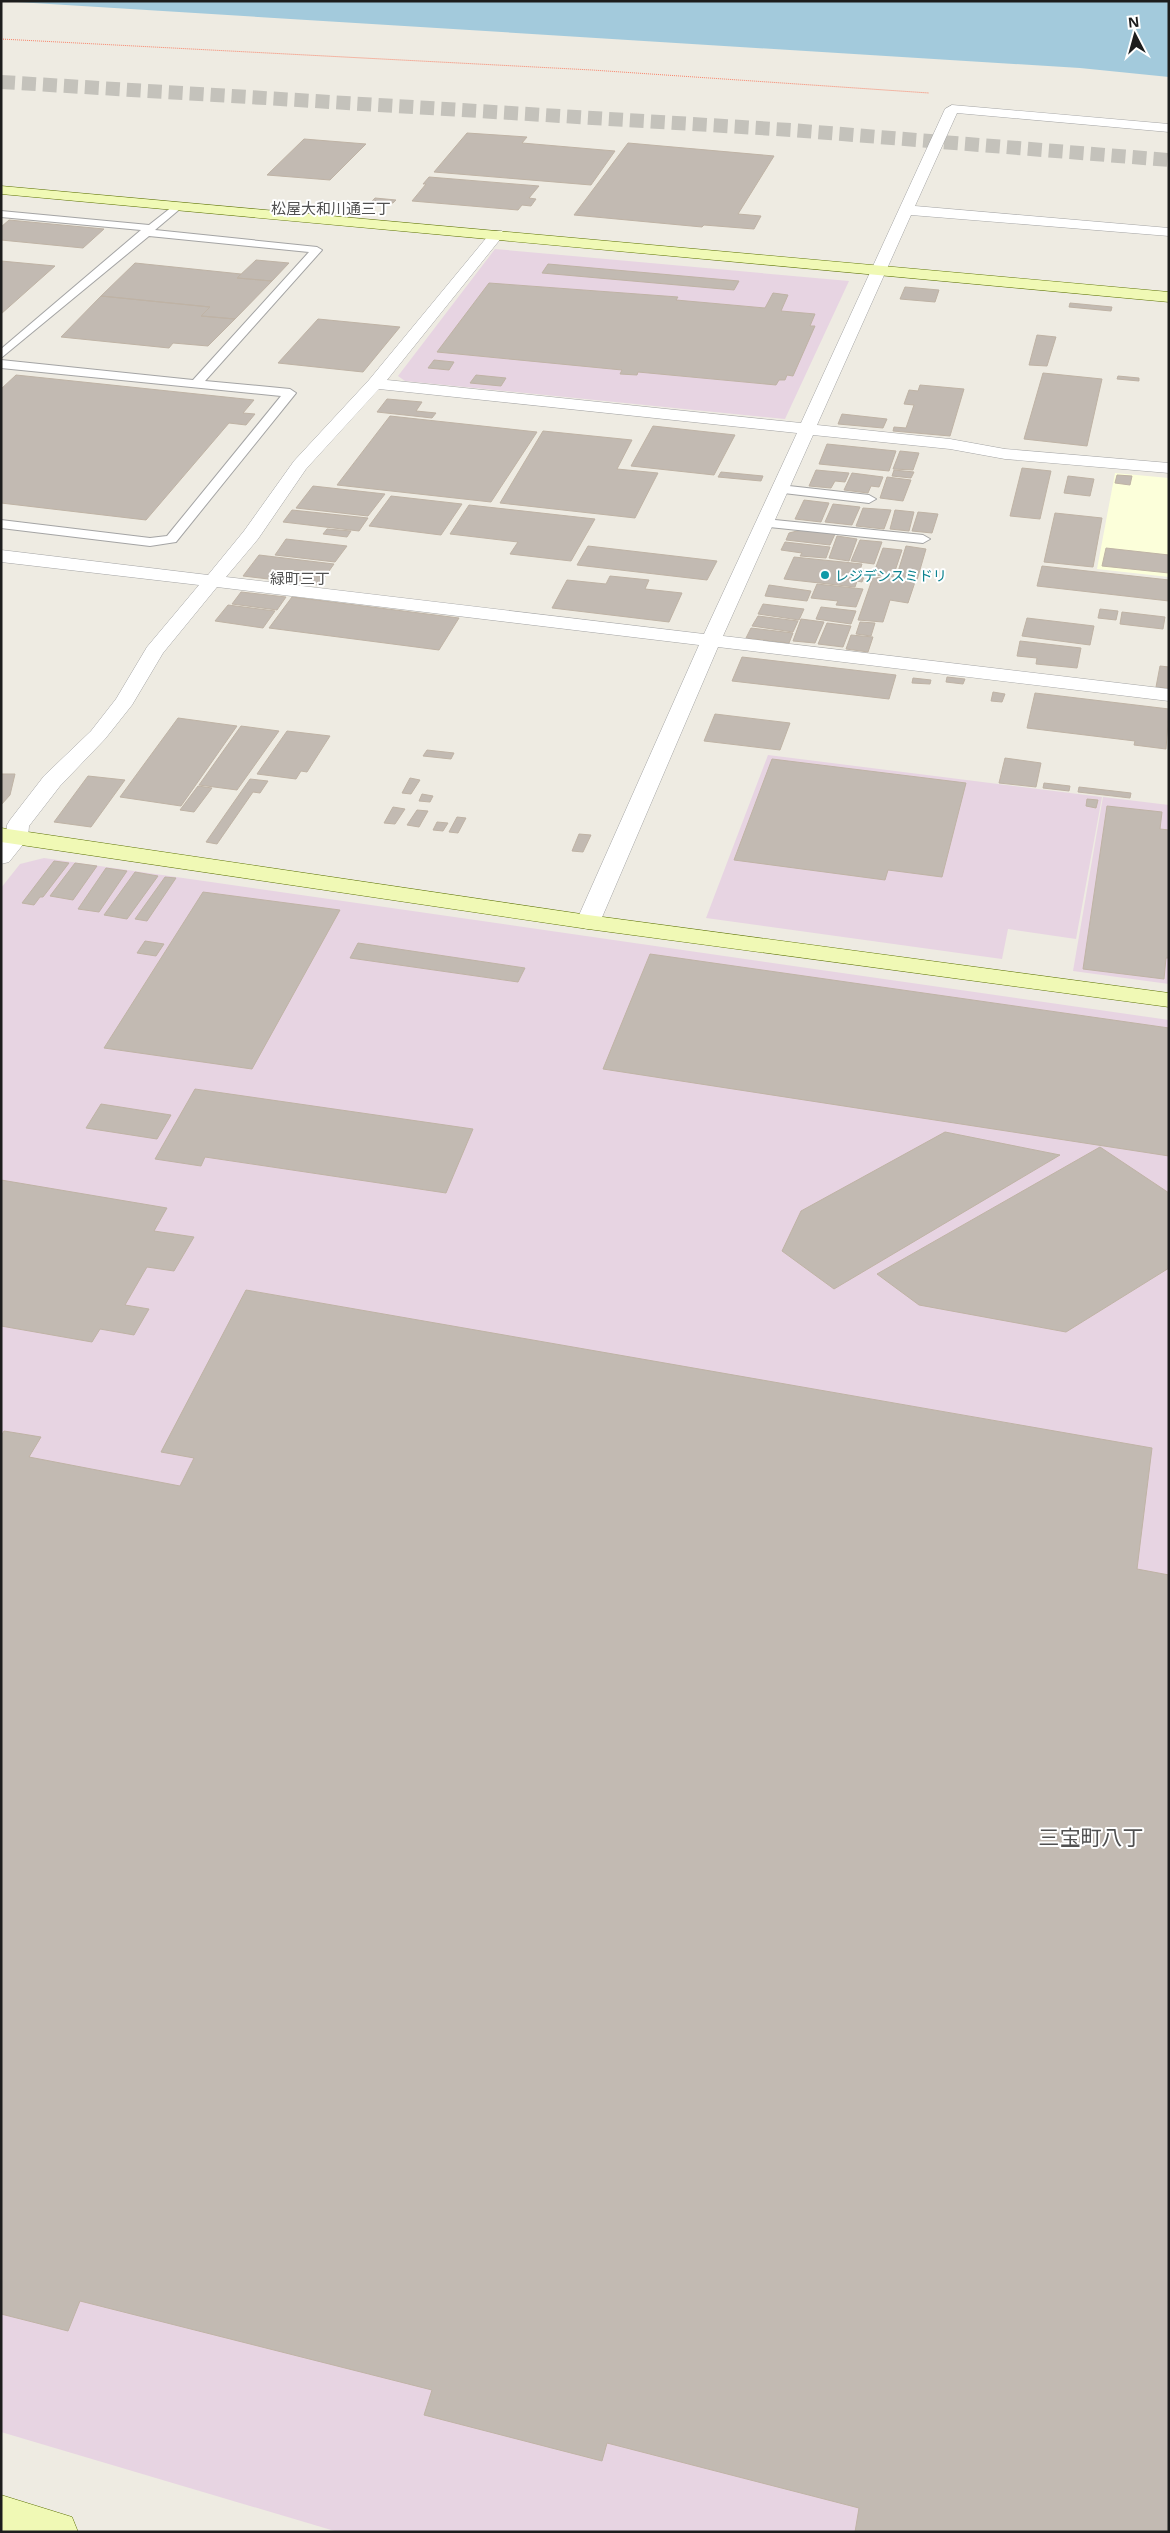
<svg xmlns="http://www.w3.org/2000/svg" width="1170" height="2533" font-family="'Noto Sans','Noto Sans JP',sans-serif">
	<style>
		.industrial { fill: #e7d4e2 }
		.education { fill: #fcffda }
		.water { fill: #a3cadc }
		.building { fill: #c2bab2; stroke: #bfb3a5 }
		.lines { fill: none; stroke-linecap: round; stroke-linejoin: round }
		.highway-tunnel { stroke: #c4c2bb; stroke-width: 14; stroke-dasharray: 14 7; stroke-linecap: butt }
		.lane-casing { stroke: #a4a4a4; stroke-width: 2 }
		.street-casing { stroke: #a4a4a4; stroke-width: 1 }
		.secondary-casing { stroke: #5d7205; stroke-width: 1 }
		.path { stroke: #f88369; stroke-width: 1; stroke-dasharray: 1 1; stroke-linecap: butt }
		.lane { fill: #fff; fill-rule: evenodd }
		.street { fill: #fff; fill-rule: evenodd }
		.secondary { fill: #f0f9b5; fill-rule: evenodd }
		.culture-dot { fill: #0f9aa8; stroke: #fff; stroke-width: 2 }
		.labels { text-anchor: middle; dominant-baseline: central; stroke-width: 4; stroke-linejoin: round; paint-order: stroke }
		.far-culture-label { font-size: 14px; fill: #0d838f; stroke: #fff; text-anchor: start }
		.far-neighbourhood-label { font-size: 15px; fill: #505050; stroke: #fff }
		.near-neighbourhood-label { font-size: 21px; fill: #505050; stroke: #fff }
	</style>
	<rect width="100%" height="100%" fill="#eeebe2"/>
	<path class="industrial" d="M495,249L849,281L785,419L405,381L398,376Z
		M768,755L1102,797L1076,939L1008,929L1002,959L706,918Z
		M1103,797L1169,805V984L1073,971Z
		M44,858L1169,1020V2532H338L1,2432V888L20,864Z"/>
	<path class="education" d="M1115,473L1169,478V577L1097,569Z"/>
	<path class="water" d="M1,1H1169V77L1080,68Z"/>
	<path class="building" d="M467,133L527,137L522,143L615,151L591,185L434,172Z
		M304,139L366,144L330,180L267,175Z
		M628,143L774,156L738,214L761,216L754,229L704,225L702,227L574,215Z
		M429,177L539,186L529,198L536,199L531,206L522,205L518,210L412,201L426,184H423Z
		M375,198L396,200L393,203L372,201Z
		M9,220L104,229L83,248L1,240V227Z
		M256,260L289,263L272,281L237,278Z
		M1,261L55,266L1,314Z
		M135,263L241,274L237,278L272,281L235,319L201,316L210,307L101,296Z
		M548,264L739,281L734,290L542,273Z
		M489,283L678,297L676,300L765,308L773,293L788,295L781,311L815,314L810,326H815L793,376L787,375L785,380H779L776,385L638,372L637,375L620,374L622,370L437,352Z
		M905,287L939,290L935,302L900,299Z
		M101,296L210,307L201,316L235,319L208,346L173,343L169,348L61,337Z
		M1070,303L1112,307L1111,311L1069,307Z
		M318,319L400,327L363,372L278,363Z
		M1037,335L1056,337L1047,366L1029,365Z
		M434,360L454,362L449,370L428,368Z
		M1043,373L1102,379L1087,446L1024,439Z
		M16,375L254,400L243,413L255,414L246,425L229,423L146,520L1,503V389Z
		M476,375L506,378L501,386L470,383Z
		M1118,376L1139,378V381L1117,379Z
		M920,385L964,389L950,436L893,431L894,427L906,428L914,405L904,404L909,390L918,391Z
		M387,399L422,402L416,411L436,413L432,418L377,412Z
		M842,414L887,419L883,428L838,424Z
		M390,416L537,432L491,502L337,485Z
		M653,426L735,435L714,475L631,466Z
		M543,431L632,440L617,469L658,473L635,518L500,503Z
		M827,444L896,451L889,471L819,464Z
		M900,451L919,453L913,470L893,469Z
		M1022,468L1051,471L1040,519L1010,516Z
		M816,470L849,473L845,482L835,481L831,488L809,486Z
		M894,470L914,472L911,478L892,476Z
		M721,472L763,476L761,481L718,477Z
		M852,473L883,477L879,487L871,486L868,493L844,490Z
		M1117,475L1132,476L1130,485L1115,483Z
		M1068,476L1094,479L1090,496L1064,493Z
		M887,477L911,480L903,501L880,498Z
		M313,486L385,494L368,516L296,508Z
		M391,496L462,504L441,535L369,526Z
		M804,500L829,503L821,522L795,519Z
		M833,504L860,507L852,525L825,522Z
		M469,505L595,519L571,561L510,554L518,542L450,534Z
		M863,508L891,510L884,529L856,526Z
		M292,510L368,518L359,531L283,522Z
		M895,510L914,512L909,531L890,529Z
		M918,512L938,514L932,533L912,531Z
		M1055,513L1102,518L1093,567L1044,562Z
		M327,529L351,531L347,537L323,534Z
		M801,530L835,534L830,545L786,540L789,533Z
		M837,536L857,539L849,561L829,558Z
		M286,539L347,546L335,562L275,555Z
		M860,540L882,542L874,564L851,561Z
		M785,542L830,547L826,558L800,556L802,553L781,550Z
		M588,546L717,561L707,580L577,565Z
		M906,546L926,549L917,580L896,578Z
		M883,548L902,550L893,577L873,575Z
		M1106,548L1169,555V573L1102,566Z
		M259,555L334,564L319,585L243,576Z
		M794,557L862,564L860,570L866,571L862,582L857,581L855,587L784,579Z
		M1042,566L1169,580V601L1037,586Z
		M610,576L649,580L645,589L682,593L669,622L552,608L567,580L606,584Z
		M873,577L915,582L908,603L890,600L883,622L858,620Z
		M817,584L863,589L856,607L836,605L838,601L811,598Z
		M769,585L811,591L807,601L765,596Z
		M241,592L286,597L277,610L232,604Z
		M292,597L459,618L439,650L269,628Z
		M763,604L804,609L799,620L758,614Z
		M228,605L275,611L263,628L215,621Z
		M821,607L856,611L851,624L816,619Z
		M1100,609L1118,611L1116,620L1098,618Z
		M1122,612L1165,617L1163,629L1120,624Z
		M758,616L798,621L793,632L752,626Z
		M1027,618L1094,626L1090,645L1022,636Z
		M801,619L824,622L815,643L793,641Z
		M860,622L875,623L871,636L856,634Z
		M827,623L851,626L843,647L818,644Z
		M751,628L793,633L789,643L746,638Z
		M851,635L873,637L868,652L846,649Z
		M1020,641L1081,648L1077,668L1036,664L1037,658L1017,656Z
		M742,657L896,675L889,699L732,681Z
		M1160,666L1169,667V688L1156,687Z
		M947,677L965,679L963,684L946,682Z
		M913,678L931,680L930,684L912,683Z
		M993,692L1005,694L1002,702L991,701Z
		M1035,693L1169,709L1166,749L1134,745L1135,741L1027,728Z
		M715,714L790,723L780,750L704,741Z
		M178,718L237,726L181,806L120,797Z
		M241,726L279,731L237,790L199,785Z
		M287,731L330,736L307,772L301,771L296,779L257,774Z
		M427,750L454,753L451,759L423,756Z
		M1005,758L1041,763L1036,787L999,783Z
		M772,759L966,783L942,877L888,870L885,880L734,860Z
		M1,774H15L10,795L1,805Z
		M88,776L125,780L91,827L54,822Z
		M410,778L420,780L411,794L402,793Z
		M250,779L268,781L260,793L253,792L217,844L206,842Z
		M1044,783L1070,786L1069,791L1043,788Z
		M198,786L212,788L194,812L180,810Z
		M1079,787L1131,793L1130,798L1078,792Z
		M422,794L433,796L430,802L419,801Z
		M1087,799L1098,800L1096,808L1086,806Z
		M1107,806L1162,812L1160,829L1169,830V958H1166L1164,979L1083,969Z
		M393,807L405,809L395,824L384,823Z
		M417,810L428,811L419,827L407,825Z
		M457,817L466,818L458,833L449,832Z
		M437,822L448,823L443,831L433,830Z
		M579,834L591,835L583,852L572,851Z
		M54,861L69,863L43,897H40L34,905L22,903Z
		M75,863L97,866L73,900L50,896Z
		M106,868L127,871L99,912L78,909Z
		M135,872L158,876L127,919L104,915Z
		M165,877L176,878L147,921L135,919Z
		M203,892L340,910L252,1069L104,1048Z
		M145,941L164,944L156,956L137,953Z
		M358,943L525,968L518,982L350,958Z
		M650,954L1169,1028V1156L603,1069Z
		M195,1089L473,1129L446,1193L205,1157L201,1166L155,1159Z
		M101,1104L171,1115L157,1139L86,1128Z
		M945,1132L1060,1155L834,1289L782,1251L801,1211Z
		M1100,1147L1169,1193V1268L1066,1332L919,1305L877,1274Z
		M1,1180L167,1208L154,1231L194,1237L174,1271L147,1267L125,1305L149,1309L134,1335L100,1329L92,1342L1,1326Z
		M246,1290L1152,1448L1137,1569L1169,1575V2532H855L859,2508L607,2443L602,2461L424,2415L432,2390L80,2301L68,2331L1,2314V1436L4,1431L41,1437L29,1457L180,1486L194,1458L161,1452Z"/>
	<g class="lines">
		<path class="highway-tunnel" d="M1,82L791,130L1169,160"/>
		<g class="lane-casing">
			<path id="lane" d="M177,203L181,204V208L155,230L317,247L322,250L205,381L290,389L296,393L176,542L150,546L1,528V520L150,538L167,536L281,396L1,368V360L193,380L309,252L149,236L1,358V349L141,230L1,217V211L149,225Z
				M780,485L869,495L876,499L869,503L775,492L773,489L775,486Z
				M765,519L923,535L930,539L923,543L760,526L758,523L760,520Z"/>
		</g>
		<g class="street-casing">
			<path id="street" d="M952,105L1169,124V132L957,113L915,206L1169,228V236L911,215L817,425L950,439L1005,449L1169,463V473L1005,459L950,449L813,435L723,636L1169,689V701L718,647L600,922L596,927L588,929L580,927L576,922L699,645L217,587L163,653L132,705L105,739L60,786L29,826L28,837L25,842L9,862L1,864V842L6,836L7,825L10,820L44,776L91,731L116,699L147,647L199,585L1,562V550L208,575L244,531L294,461L369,380L492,231H502L504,234L502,237L387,380L801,423L945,109ZM379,389L797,433L704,634L226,577L258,539L306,469Z"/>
		</g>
		<g class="secondary-casing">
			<path id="secondary" d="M1,186L1169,292V302L1,194Z
				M1,828L588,915L1169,993V1007L588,929L1,842Z
				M1,2495L72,2517L78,2532H1Z"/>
		</g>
		<path class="path" d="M1,39L592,70L929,93"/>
		<use href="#lane" class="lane"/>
		<use href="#street" class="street"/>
		<use href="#secondary" class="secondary"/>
	</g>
	<circle class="culture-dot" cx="825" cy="575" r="5"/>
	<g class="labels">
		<g class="far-culture-label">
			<text x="835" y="575">レジデンスミドリ</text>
		</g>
		<g class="far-neighbourhood-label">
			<text x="331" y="208">松屋大和川通三丁</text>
			<text x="300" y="578">緑町三丁</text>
		</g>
		<g class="near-neighbourhood-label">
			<text x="1091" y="1837">三宝町八丁</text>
		</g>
	</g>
	<rect width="1170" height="2533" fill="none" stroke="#1d1d1d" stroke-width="5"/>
	<g transform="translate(1135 35) rotate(354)" stroke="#ffffff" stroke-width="4" paint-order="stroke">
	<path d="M0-4L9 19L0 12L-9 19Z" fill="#1d1d1d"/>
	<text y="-8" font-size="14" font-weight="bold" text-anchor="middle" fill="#1d1d1d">N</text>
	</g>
</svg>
